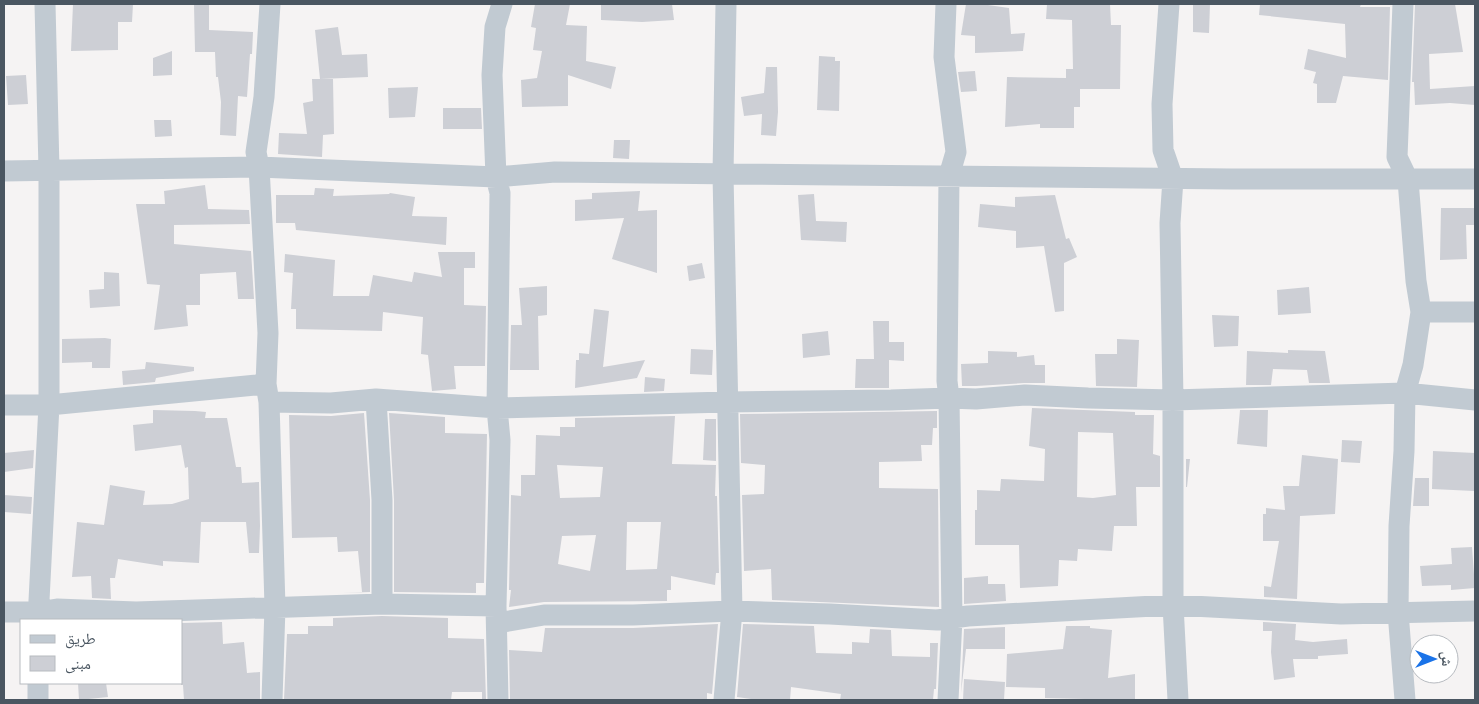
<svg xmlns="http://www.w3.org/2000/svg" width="1479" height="704" font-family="Montserrat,'Noto Naskh Arabic',sans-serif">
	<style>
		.building { fill: #cdcfd5; fill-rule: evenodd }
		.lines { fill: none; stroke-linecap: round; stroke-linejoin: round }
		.street { stroke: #c1cad2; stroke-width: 21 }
	</style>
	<rect width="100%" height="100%" fill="#f5f3f3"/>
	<path class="building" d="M73,4H133L132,22H118V50L71,51Z
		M194,4H209V30L253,32L252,54H250L247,97L238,96L236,136L220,135L221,102L218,77H216L215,52H195Z
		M535,4H570L566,25L587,26L586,61L616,67L611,89L568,75V106L522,107L521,80L537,78L542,51L533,50L536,28L531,27Z
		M601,4H672L674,20L642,22L601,20Z
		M966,4H981L1009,8L1011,34L1025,33L1023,51L975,53V36L961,35Z
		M1047,4H1110L1111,25H1121L1120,89H1080V107H1074V128H1040V124L1005,127L1007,77L1066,78V69H1073L1072,20L1046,19Z
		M1193,4H1210L1209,33L1193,32Z
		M1260,4H1361L1360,7H1390L1388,80L1343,76L1336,103H1317V84L1313,83L1316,72L1304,69L1308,49L1346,58L1345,24L1259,15Z
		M1415,4H1455L1463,52L1429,54L1430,89L1475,86V105L1450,103L1415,105L1414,82H1412Z
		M338,27L342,55L367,54L368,77L320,79L315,30Z
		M172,51V75L153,76V58Z
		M819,56L835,57V61H840L839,111L817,110Z
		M766,67H777L778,112L776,136L761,135L762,114L744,116L741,97L764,93Z
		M975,71L977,91L961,92L958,72Z
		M26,75L28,104L8,105L6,76Z
		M312,79H333L334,134L323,135L322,157L278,154L279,133L307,134L303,103L313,101Z
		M418,87L415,117L389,118L388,88Z
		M443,108H481L482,129H443Z
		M154,120H171L172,136L155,137Z
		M614,140H630L629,159L613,158Z
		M205,185L208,209L249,210L250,224L174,225V244L251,251L254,299H238L236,272L200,274V305H186L188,326L154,330L160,285L147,284L136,204H165L164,191Z
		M315,188L334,189L333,196L389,194L390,193L415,197L412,216L447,217L446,245L296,230L295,223H276V195H314Z
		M640,191L638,211L657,210V273L612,259L624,218L575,221V200L592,199V193Z
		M814,194L816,221L847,222L846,242L801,240L798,195Z
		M1055,195L1066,239L1069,238L1077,257L1064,263V311L1055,312L1044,246L1016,248V231L978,227L980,204L1015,207V197Z
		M1441,208H1475V225H1466L1467,259L1440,260Z
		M438,252H475V268H464V305L486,306L485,366H454L456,389L432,391L428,355L421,354L423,317L383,312L382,331L296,329V309H291L293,273L284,272L285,254L335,260L333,296H369L373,275L412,282L414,272L442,277Z
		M702,263L705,278L689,281L687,266Z
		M104,272L119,273L120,306L90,308L89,290L104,289Z
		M547,286V315L538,316L539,370H510L511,325H522L519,288Z
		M1309,287L1311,313L1278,315L1277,290Z
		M594,309L609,311L603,367L645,360L637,378L575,388L576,360H579V353L589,354Z
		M1212,315L1239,316L1238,346L1214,347Z
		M873,321H889V342H904V361L889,360V388H855L856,359H874Z
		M828,331L830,355L803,358L802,334Z
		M105,338L111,339L110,368H92V362L62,363V339Z
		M1117,339L1139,340L1137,387L1096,386L1095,354H1117Z
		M691,349L713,350L712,375L690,374Z
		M1288,350L1325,351L1330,383H1309L1307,370L1273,369L1271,385H1246L1247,351L1288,353Z
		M988,351L1017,352V357L1034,355L1035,365H1045V383H1024L976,386H962L961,364L988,363Z
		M146,362L194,367V371L156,378L155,382L123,385L122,371L145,369Z
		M645,377L665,379L664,391L644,392Z
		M1032,408L1135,412V415H1154L1153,454L1160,456V487H1136L1137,526H1114L1112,551L1078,549L1077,561L1059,560L1058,586L1020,588L1019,545H975V510H977V490L1000,491L1001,479L1044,481L1045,449L1029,446ZM1078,432L1113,433L1116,495L1093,498L1077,497Z
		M153,410L195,411L206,412L205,418H227L236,467H241L242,483L259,482L260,526L259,553H249L246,522H201L199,563L163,561V566L118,559L115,578H110L111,599L92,598L91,576L72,577L77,522L104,525L110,485L145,491L143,505L172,504L189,499L188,467L185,468L181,445L135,451L133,425L153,423Z
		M1240,410H1268L1267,447L1237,444Z
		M937,411V428H933L932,445H921L922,461L879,462V488L938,489L939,607L772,600L771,569L744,571L742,495L764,494L765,465L741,463L740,414Z
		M364,413L370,500V592L342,593L362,592L358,551L338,552L337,537L292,538L289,415L331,416Z
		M389,413L445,417V433L487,434L484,583H476V593L394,592V500Z
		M675,416L672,464L716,465L715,496H717L719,573H716L715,585L671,576V590H667V601L544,602L509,607L511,590H509L511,495L521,496V475H535L536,435L560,436V427H575V418ZM557,465L603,467L600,497L560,498ZM627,522H661L657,569L626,570ZM596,535L590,571L558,564L562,536Z
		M705,419H716V461L703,460Z
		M1342,440L1362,441L1360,463L1341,462Z
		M34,450L33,468L4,472V453Z
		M1433,451L1475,453L1474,491L1432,489Z
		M1302,455L1338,459L1335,514L1300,516L1297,599L1264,597V586L1271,587L1279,541H1263V514H1266V508L1285,510L1283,486H1299Z
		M1186,459H1190L1187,487H1186Z
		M1415,478H1429V506H1413Z
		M4,495L32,497L31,514L4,512Z
		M1472,547L1475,588L1451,590V585L1422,586L1420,566L1452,564L1451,548Z
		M988,576V584H1005L1006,601L964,604V578Z
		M382,616L448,618V638L484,639L486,700H482V692H452L451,700H284L287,634H308V626H333V618Z
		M222,622L223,644L244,642L247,673L260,672V700H184L183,685H181V623Z
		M1263,622L1296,624L1295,640L1313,642L1347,639L1348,654L1318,656V659H1293L1295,677L1274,680L1271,652L1272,631H1263Z
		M718,624L712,694L707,693V700H510L509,650L542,652L545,628H633Z
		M743,624L814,626L816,653L852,654V642L869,643L870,629L891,630L892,656L930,657V643H938L936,689H934L933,700H840L841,694L791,687L790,700H758L737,697Z
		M1066,626H1090V628L1112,630L1108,678L1135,674V700H1085V699L1045,698V688L1006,687L1007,654L1063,649Z
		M1005,627V649H966L961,693L964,629Z
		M964,679L1005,682L1004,700H963Z
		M78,683H106L108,697L79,700Z"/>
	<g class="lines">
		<path class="street" d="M270,4L264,97L256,152L259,167L268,333L266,384L269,402L275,607L272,700
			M946,4L944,57L956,152L949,176L947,381L949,398L952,618L948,700
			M1169,4L1162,104L1163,150L1173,179L1170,223L1173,400V605L1178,700
			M1403,4L1397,157L1408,180L1416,281L1421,312L1413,365L1405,393L1404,451L1399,526L1398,612L1405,700
			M4,171L259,167L496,177L555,172L1231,179H1475
			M1421,312H1475
			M376,399L382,500V604
			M269,402L331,403L376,399L497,408L727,402L891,400L949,398L976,399L1025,395L1088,398L1173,400L1405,393L1475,400
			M4,405H49L266,384
			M4,612H38L57,609L136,612L382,604L496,606
			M38,620L49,405V170L45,4
			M497,623L544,615H633L732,611L830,614L937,620L968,616L1173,605L1341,614L1475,611
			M38,683V700
			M498,700L496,606L500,440L497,408L500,193L496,177L492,75L495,27L502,4
			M724,700L732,611L723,174L726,4"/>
	</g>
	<rect width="1479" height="704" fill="none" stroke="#4a5661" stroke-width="10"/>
	<rect x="20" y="619" width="162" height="65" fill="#ffffff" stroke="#b7bbc0"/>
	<rect x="30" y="635" width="25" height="8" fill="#c1cad2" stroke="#b7bbc0"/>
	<text x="65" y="644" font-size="15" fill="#4a5661">طريق</text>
	<rect x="30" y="656" width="25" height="15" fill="#cdcfd5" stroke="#b7bbc0"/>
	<text x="65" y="669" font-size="15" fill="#4a5661">مبنى</text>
	<g transform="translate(1434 659) rotate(90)"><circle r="24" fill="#ffffff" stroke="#b7bbc0"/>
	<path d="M0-4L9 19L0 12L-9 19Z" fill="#1a73e8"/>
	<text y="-8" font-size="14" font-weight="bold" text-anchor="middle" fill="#4a5661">ش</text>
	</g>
</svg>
